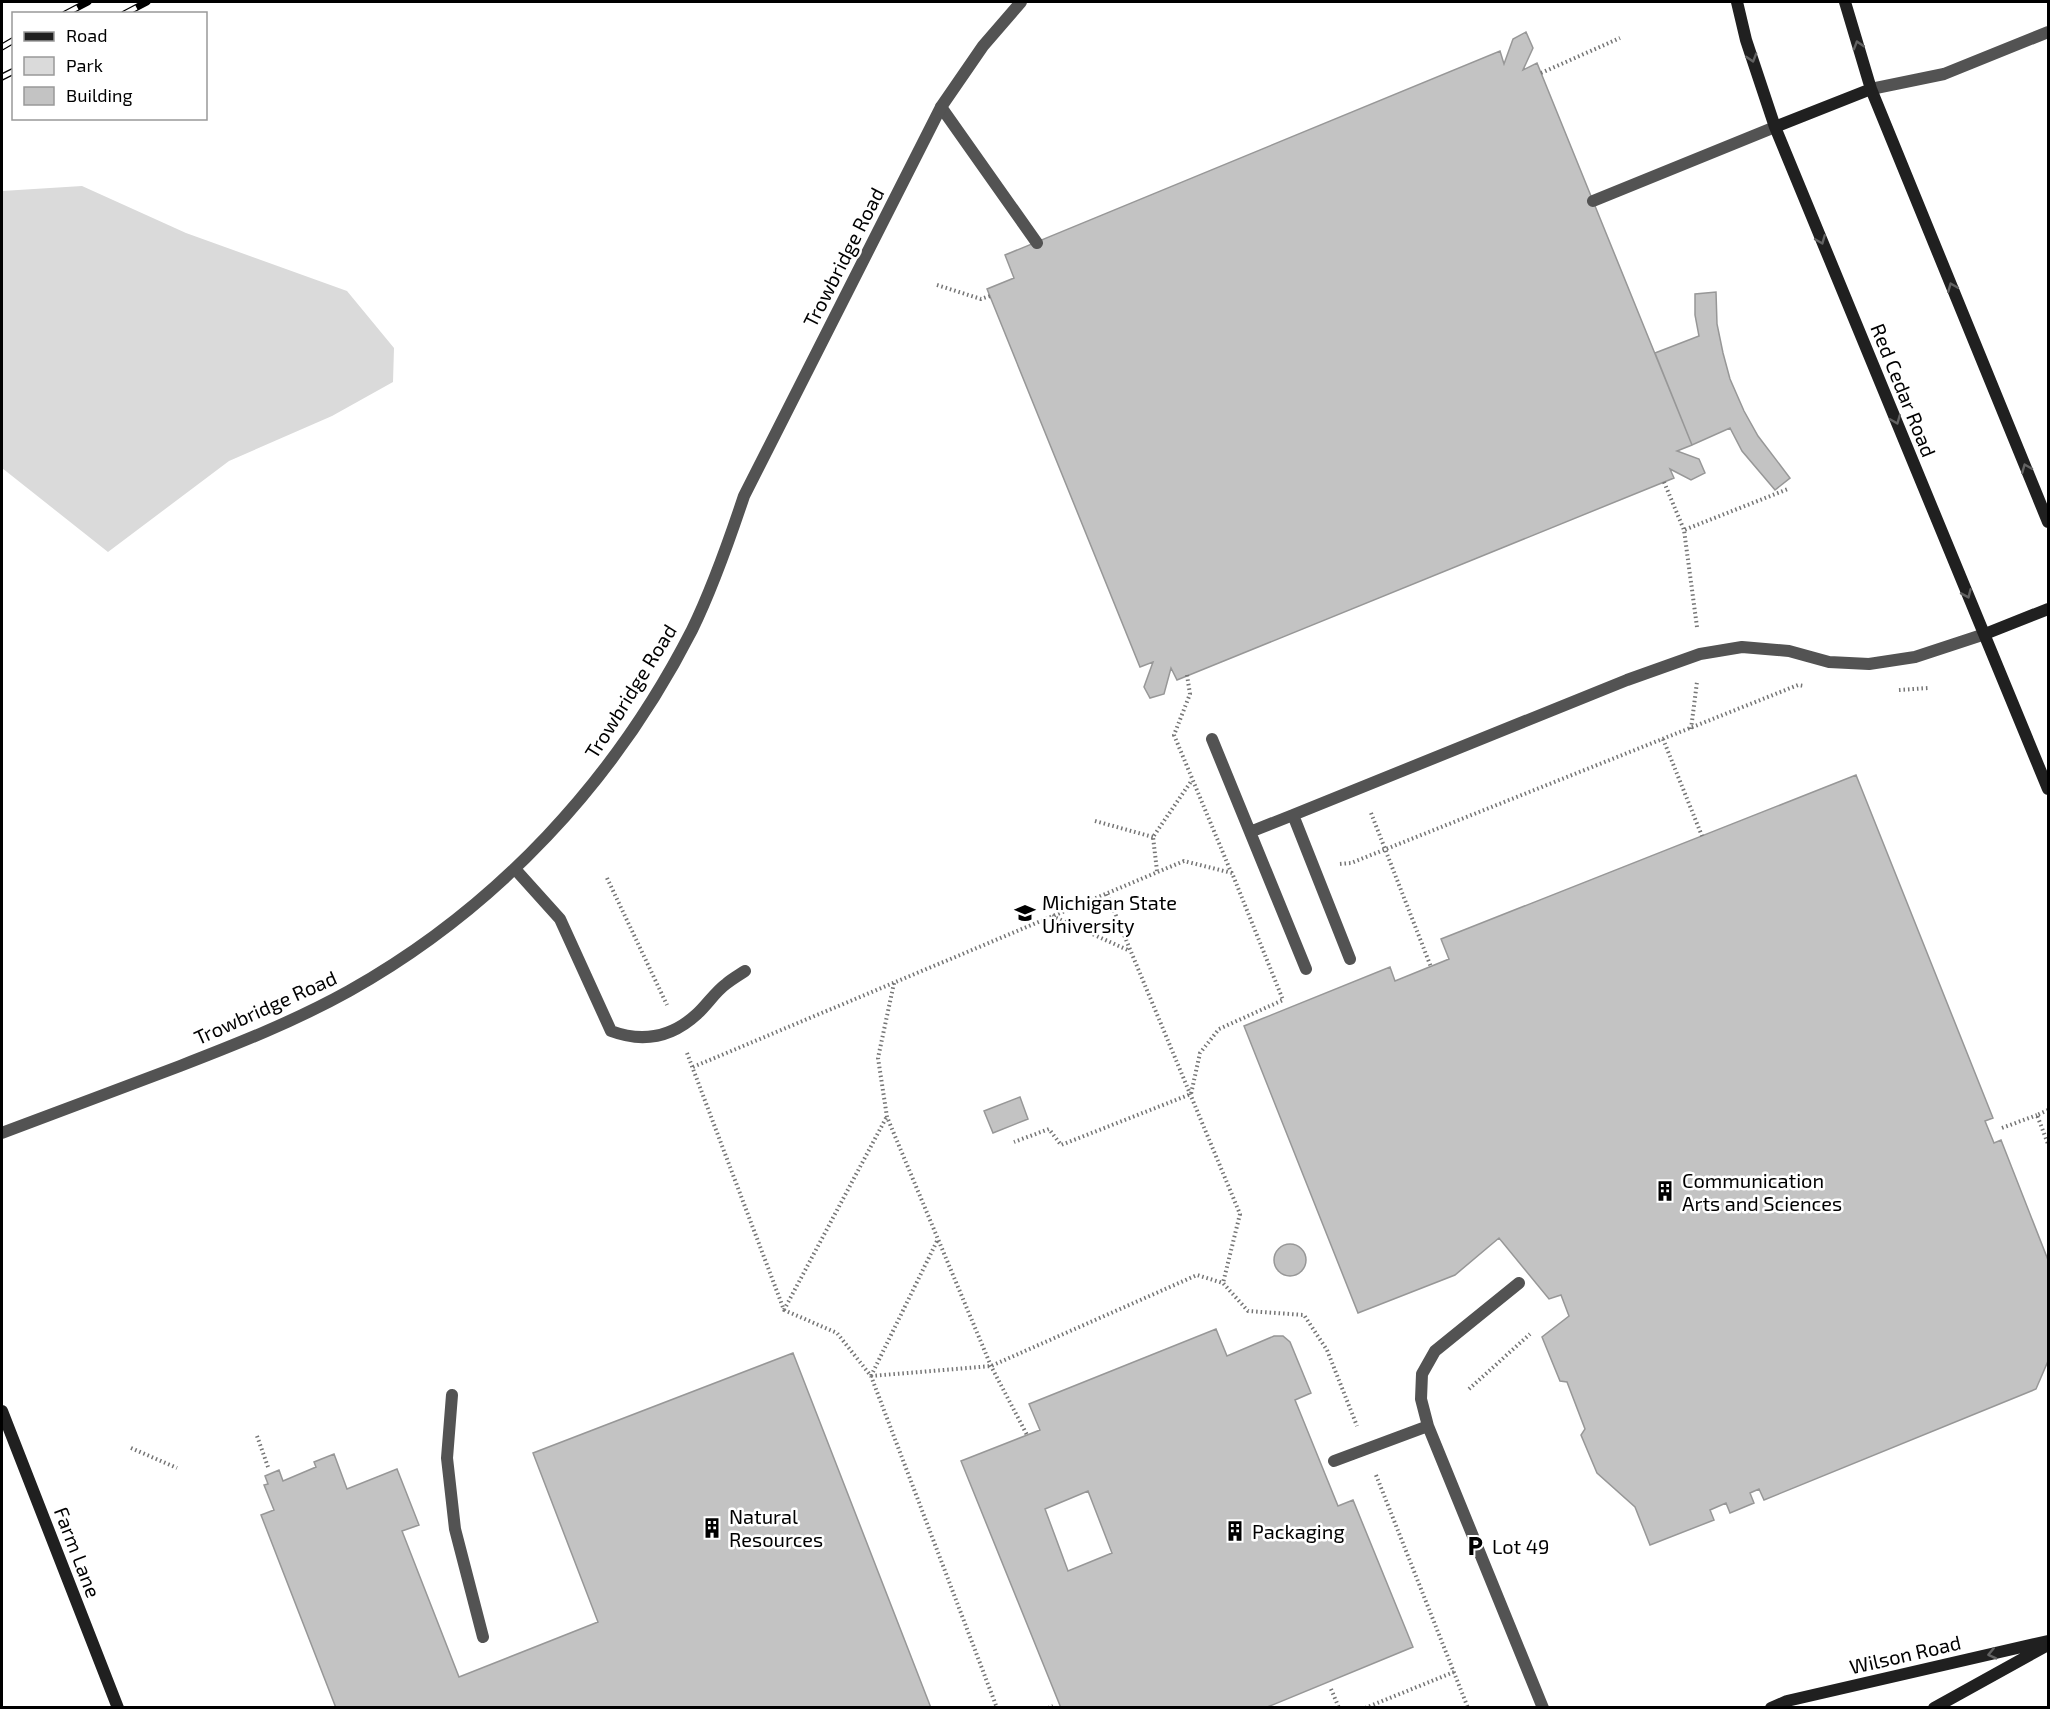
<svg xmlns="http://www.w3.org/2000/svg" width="2050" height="1709" font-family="'Exo 2',sans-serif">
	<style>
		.green { fill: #dadada }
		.building { fill: #c3c3c3; stroke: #979797; stroke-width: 1.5; fill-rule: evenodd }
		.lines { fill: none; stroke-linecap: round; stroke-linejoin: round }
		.path { stroke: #757575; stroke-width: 4; stroke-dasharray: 1.5 3; stroke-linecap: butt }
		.lane { stroke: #535353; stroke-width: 12 }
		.street { stroke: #535353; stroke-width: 12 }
		.secondary { stroke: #202020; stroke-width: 12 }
		.rail-casing { stroke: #000; stroke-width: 7 }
		.rail { stroke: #fff; stroke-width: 4.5; stroke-dasharray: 14; stroke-linecap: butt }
		.oneway { stroke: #636363 }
		.labels { text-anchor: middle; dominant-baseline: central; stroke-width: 5; stroke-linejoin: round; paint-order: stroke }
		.street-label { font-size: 20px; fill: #000; stroke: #fff }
		.poi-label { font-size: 20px; fill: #000; stroke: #fff; text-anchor: start }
	</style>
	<rect width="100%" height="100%" fill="#fff"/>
	<path class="green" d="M82,186L186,233L347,291L394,348L393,382L332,416L229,461L108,552L2,468V191Z"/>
	<path class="building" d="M1526,32L1533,48L1523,70L1537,63L1692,445L1677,451L1699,459L1705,473L1691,480L1670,469L1674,478L1177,680L1171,668L1164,694L1150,698L1144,687L1153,662L1140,667L987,289L1014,278L1005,255L1500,51L1504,64L1513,39Z
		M1716,292L1717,324L1723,353L1730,379L1744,411L1758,436L1790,478L1775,490L1742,451L1730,428L1692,445L1655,353L1699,336L1695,315V294Z
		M1856,775L1993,1118L1985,1121L1994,1143L2001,1140L2048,1260V1361L2036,1389L1764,1500L1759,1489L1750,1493L1754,1503L1730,1513L1726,1503L1710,1510L1714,1520L1650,1545L1635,1507L1597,1473L1581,1435L1585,1429L1567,1382L1560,1381L1542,1337L1569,1316L1561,1295L1549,1299L1499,1238L1455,1275L1358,1313L1244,1026L1390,967L1395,981L1449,959L1441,939Z
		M1020,1097L1028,1119L993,1133L984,1111Z
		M1274 1260a16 16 0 1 1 32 0a16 16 0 1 1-32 0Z
		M1216,1329L1227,1356L1274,1336H1283L1290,1342L1311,1393L1295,1400L1338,1506L1353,1500L1413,1647L1265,1708H1061L961,1461L1040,1430L1029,1404ZM1088,1491L1112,1553L1068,1571L1045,1509Z
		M793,1353L931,1708H336L261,1515L274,1510L264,1485L268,1484L265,1476L279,1470L283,1481L316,1467L314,1462L334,1454L347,1489L397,1469L419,1525L402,1531L459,1677L598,1622L533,1453Z"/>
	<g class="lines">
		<path class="path" d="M1541,73L1620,38
			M937,285L981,299L990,296
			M1664,482L1684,530
			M1697,627L1684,530L1788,489
			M1187,675L1190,694L1174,735L1231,872
			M1899,690L1928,688
			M1691,729L1697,682
			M1663,739L1702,836
			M1371,813L1431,967
			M1095,821L1153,837
			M1340,864L1351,863L1798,685L1805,686
			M1157,871L1153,837L1192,780
			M607,878L667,1005
			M1107,894L1240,1214L1223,1283
			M1052,916L1130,951
			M894,983L878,1058L887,1117L991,1366L1027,1435
			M687,1053L784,1310L837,1333L871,1376L997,1708
			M693,1067L1184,861L1232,873L1283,1000L1219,1029L1200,1053L1191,1094L1061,1145L1049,1129L1014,1142
			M2048,1110L2037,1115L2048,1144
			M2002,1128L2037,1115
			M784,1310L886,1118
			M871,1376L991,1366L1197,1275L1223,1283L1248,1311L1304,1315L1327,1350L1357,1426
			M871,1376L937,1241
			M1469,1389L1530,1334
			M257,1436L268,1467
			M131,1448L177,1468
			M1376,1475L1468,1708
			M1331,1689L1339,1708
			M1048,1708L1053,1706
			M1365,1708L1454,1672"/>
		<path class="lane" d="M1871,89L1944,74L2048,32
			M941,107L1037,243
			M1593,201L1775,127
			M1212,739L1250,832L1293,815
			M1250,832L1306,969
			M515,869L560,919L611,1031C643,1043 672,1037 697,1014C707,1005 715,992 726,984C732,979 739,975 745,971
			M1350,959L1293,815L1627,680L1700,654L1742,647L1789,651L1829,662L1869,664L1915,657L1985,634
			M1519,1283L1435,1351L1422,1374L1421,1399L1428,1426L1543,1708
			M452,1395L447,1458L455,1529L483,1637
			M1334,1461L1428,1426"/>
		<path class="street" d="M2,1133C61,1111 121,1088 180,1066C237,1044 295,1021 349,991C497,908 615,781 692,630C713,587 729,541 744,496L941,107L983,46L1021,2"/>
		<path class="secondary" d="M1737,2L1746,40L1775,127L2048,789
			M1845,2L1871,89L2048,522
			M1775,127L1871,89
			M1985,634L2048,609
			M2,1411L118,1708
			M1771,1708L1787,1701L2048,1641
			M1934,1708L2046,1646"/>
		<g class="rail-casing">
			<path id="rail" d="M65,14L88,2
				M124,14L147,2
				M2,47L14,40
				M2,77L14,71"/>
		</g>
		<use href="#rail" class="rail"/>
	</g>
	<defs><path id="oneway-chevron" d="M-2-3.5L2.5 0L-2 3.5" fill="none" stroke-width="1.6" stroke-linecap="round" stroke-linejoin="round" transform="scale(1.5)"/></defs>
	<g class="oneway">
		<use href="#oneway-chevron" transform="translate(1858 45) rotate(-107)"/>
		<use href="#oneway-chevron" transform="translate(1752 58) rotate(73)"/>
		<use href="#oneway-chevron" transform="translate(1821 240) rotate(68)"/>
		<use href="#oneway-chevron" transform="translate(1952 287) rotate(-112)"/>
		<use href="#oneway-chevron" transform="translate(1896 420) rotate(68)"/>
		<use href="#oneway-chevron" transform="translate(2026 468) rotate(-112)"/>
		<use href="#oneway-chevron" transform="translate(1967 594) rotate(66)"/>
		<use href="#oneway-chevron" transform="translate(1992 1654) rotate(167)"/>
	</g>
	<defs>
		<g id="university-bare" transform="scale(1.62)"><path d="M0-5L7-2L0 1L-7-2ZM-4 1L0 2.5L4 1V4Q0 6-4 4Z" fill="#000" stroke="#fff" stroke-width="2.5" paint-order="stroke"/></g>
		<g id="building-bare" transform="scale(1.62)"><path d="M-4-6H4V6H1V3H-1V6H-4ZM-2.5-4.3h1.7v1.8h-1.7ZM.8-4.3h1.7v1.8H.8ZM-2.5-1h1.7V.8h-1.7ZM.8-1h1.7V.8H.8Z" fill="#000" stroke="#fff" stroke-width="2.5" paint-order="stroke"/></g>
		<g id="parking-bare" transform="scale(1.62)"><path d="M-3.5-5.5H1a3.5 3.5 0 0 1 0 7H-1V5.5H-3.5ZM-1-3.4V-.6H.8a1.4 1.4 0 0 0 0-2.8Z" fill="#000" stroke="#fff" stroke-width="2.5" paint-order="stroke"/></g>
	</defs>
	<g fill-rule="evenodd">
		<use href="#university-bare" x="1025" y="913"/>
		<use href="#building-bare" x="1665" y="1191"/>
		<use href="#building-bare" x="712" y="1528"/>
		<use href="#building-bare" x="1235" y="1531"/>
		<use href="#parking-bare" x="1475" y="1546"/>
	</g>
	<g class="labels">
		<g class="street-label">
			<text transform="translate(843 257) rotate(-63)">Trowbridge Road</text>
			<text transform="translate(1904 390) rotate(68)">Red Cedar Road</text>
			<text transform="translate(630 691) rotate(-58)">Trowbridge Road</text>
			<text transform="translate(265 1007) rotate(-24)">Trowbridge Road</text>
			<text transform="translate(78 1552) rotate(69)">Farm Lane</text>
			<text transform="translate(1905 1654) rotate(-13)">Wilson Road</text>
		</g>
		<g class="poi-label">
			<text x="1042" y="902">Michigan State<tspan x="1042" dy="23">University</tspan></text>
			<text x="1682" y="1180">Communication<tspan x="1682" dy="23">Arts and Sciences</tspan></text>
			<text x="729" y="1516">Natural<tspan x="729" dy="23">Resources</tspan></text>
			<text x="1252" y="1531">Packaging</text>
			<text x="1492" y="1546">Lot 49</text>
		</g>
	</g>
	<rect width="2050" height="1709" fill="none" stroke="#000000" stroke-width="6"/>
	<rect x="12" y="12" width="195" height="108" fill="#ffffff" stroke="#999999" stroke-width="1.5"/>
	<rect x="24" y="32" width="30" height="9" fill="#202020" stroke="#999999" stroke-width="1.5"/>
	<text x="66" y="42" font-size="18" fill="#000000">Road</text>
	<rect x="24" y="57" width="30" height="18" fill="#dadada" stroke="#999999" stroke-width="1.5"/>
	<text x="66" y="72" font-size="18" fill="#000000">Park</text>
	<rect x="24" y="87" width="30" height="18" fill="#c3c3c3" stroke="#999999" stroke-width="1.5"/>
	<text x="66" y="102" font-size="18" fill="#000000">Building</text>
</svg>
